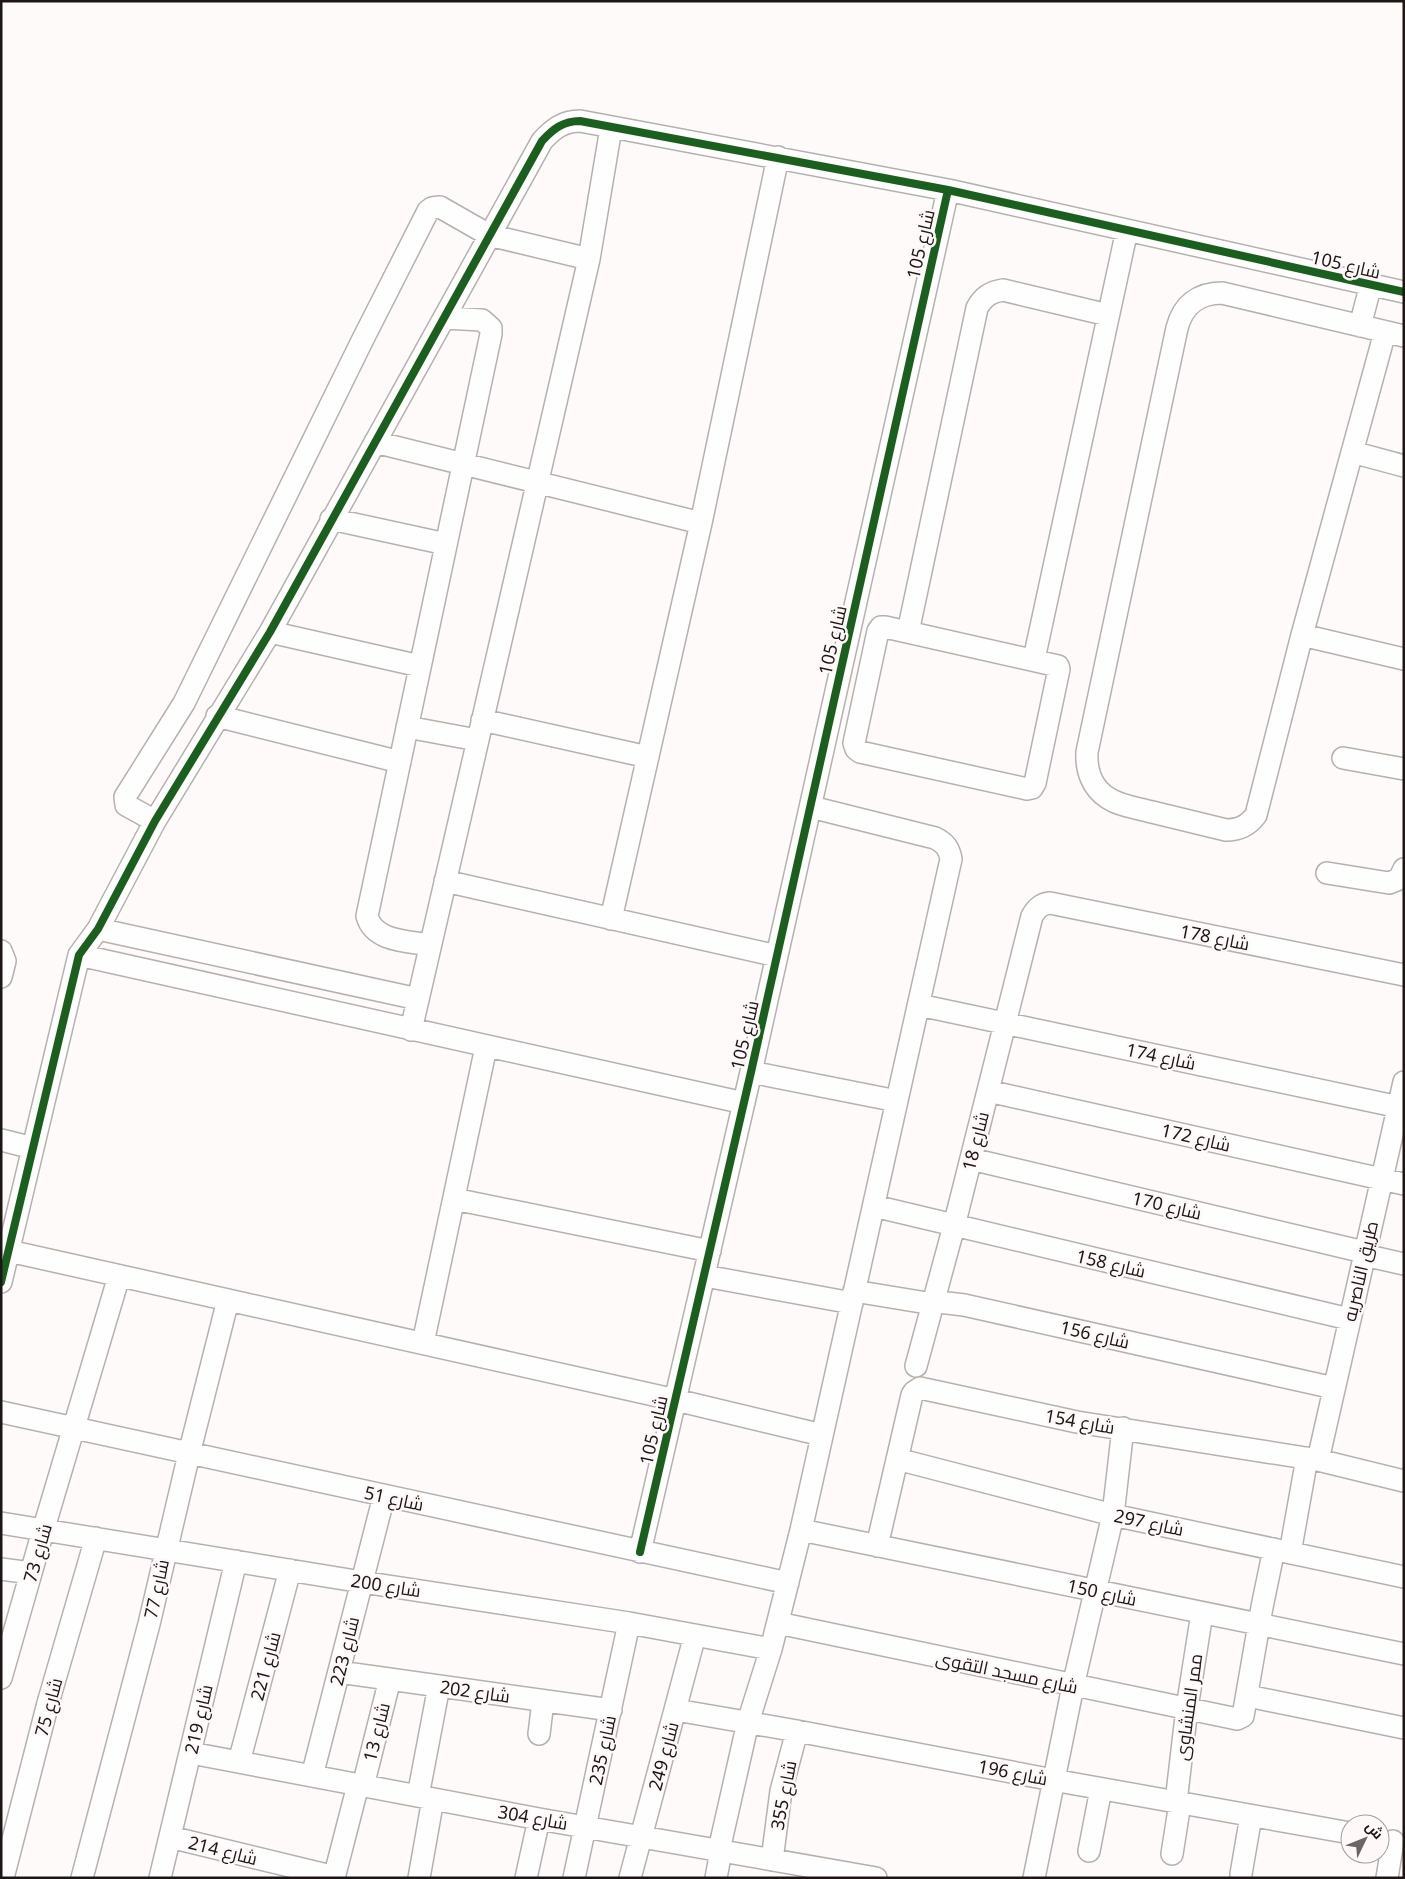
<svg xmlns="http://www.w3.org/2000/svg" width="1405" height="1879" font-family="'Noto Sans',Cairo,sans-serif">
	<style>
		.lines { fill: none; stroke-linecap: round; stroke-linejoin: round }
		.minor-casing { stroke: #b6b1af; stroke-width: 24 }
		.minor { stroke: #fffefe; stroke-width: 21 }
		.cycleway-casing { stroke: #fef9f8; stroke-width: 11 }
		.cycleway { stroke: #1b5e20; stroke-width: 8 }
		.labels { text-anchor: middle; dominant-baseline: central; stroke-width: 5; stroke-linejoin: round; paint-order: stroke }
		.street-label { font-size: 18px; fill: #1d1614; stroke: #fef9f8 }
	</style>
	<rect width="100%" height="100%" fill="#fdfaf9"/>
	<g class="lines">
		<g class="minor-casing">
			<path id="minor" d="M1360,326L1371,284
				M1385,332L1302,635L1256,815C1248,826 1239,830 1226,830C1202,824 1177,818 1152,812C1137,808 1120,806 1108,798C1092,788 1086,770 1087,752L1177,328C1183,305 1198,293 1222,293L1404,336
				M375,442L701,523
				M1352,452L1404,466
				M331,519L446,544
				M881,627H885L1058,666L1059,669L1035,783L1032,788L1027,789L860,752L856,749L854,743L878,631Z
				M270,632L420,666
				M908,632L977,308C983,297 990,292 1003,290L1108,315
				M1302,635L1404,659
				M1034,659L1127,230
				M217,716L400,762
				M482,720L648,757
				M407,727L477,740
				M1343,758L1404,769
				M155,821L126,805L125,797L184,703L362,341L428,211L432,208L440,207L489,235L589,259
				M1327,873L1389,883L1399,879L1404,869
				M445,881L777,956
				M611,919L701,523L778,157
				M98,929L418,999
				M430,945C408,941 374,942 367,916L491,334V328L482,320L444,318
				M1,951L5,961L1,977
				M79,955L744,1103
				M919,1005L1404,1108
				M411,1030L589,259L611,128
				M751,1072L897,1101
				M988,1091L1404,1184
				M1,1140L33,1148
				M971,1159L1364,1252
				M454,1199L710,1251
				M874,1206L1349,1319
				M9,1251L676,1400L822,1435
				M1364,1255L1404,1264
				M705,1276L852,1303
				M1,1282L79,955L98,929L155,821L270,632L542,141C553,129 563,121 580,121L948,190
				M854,1291L933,1304L939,1302L964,1305L1334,1388
				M423,1343L486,1047
				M916,1366L954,1226L1032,916C1037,908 1041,904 1050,903L1404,975
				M1,1412L788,1583
				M897,1459L1113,1515L1404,1577
				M1318,1460L1404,1082
				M1,1523L362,1582L629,1623L771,1649
				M801,1530L1404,1654
				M877,1546L912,1395L914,1392L920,1388L1077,1422L1318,1460L1404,1481
				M640,1552L751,1072L948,190L1404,292
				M1290,1553L1307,1458
				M1,1569L31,1573
				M778,1623L1237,1719L1243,1716L1262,1607L1274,1549
				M339,1672L611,1710
				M1,1678L43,1531L119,1276
				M1248,1696L1404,1728
				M676,1710L797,1731L1053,1780L1350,1833
				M539,1734L543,1701
				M191,1753L539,1819L876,1878
				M239,1762L290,1570
				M312,1776L384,1496
				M363,1786L390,1679
				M418,1796L439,1686
				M1176,1802L1187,1708L1202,1613
				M170,1837L335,1877
				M719,1850L748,1722L771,1649L801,1530L951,859C949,848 945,843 935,838L811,807
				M1089,1851L1101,1789
				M1172,1854L1180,1803
				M772,1860L781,1791L797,1731
				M1241,1874L1251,1816
				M3,1878L48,1703L96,1538
				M82,1878L149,1624L189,1454L228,1300
				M160,1878L236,1561
				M334,1878L358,1785
				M419,1878L433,1799
				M526,1878L539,1819
				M574,1878L629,1623
				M630,1878L695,1635
				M716,1878L721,1851
				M1034,1878L1073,1686L1113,1515L1123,1428
				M1387,1878L1393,1841"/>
		</g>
		<use href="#minor" class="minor"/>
		<g class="cycleway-casing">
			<path id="cycleway" d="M1,1282L79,955L98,929L155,821L270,632L542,141C553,129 563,121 580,121L948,190
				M640,1552L751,1072L948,190L1404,292"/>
		</g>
		<use href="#cycleway" class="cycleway"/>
	</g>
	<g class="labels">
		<g class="street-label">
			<text transform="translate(920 244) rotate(-77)">شارع 105</text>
			<text transform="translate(1346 264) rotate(13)">شارع 105</text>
			<text transform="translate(832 640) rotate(-77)">شارع 105</text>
			<text transform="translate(1215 937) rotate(11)">شارع 178</text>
			<text transform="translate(744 1035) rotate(-77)">شارع 105</text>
			<text transform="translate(1161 1056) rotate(12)">شارع 174</text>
			<text transform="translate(1196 1137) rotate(13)">شارع 172</text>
			<text transform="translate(975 1141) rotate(-76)">شارع 18</text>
			<text transform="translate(1167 1205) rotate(13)">شارع 170</text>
			<text transform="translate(1111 1263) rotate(13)">شارع 158</text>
			<text transform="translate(1360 1271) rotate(-77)">طريق الناصريه</text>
			<text transform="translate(1095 1334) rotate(13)">شارع 156</text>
			<text transform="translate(1080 1421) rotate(10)">شارع 154</text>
			<text transform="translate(653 1430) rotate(-77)">شارع 105</text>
			<text transform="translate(394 1498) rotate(12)">شارع 51</text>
			<text transform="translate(1149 1522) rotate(12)">شارع 297</text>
			<text transform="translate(37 1553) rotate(-74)">شارع 73</text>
			<text transform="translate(386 1585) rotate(9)">شارع 200</text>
			<text transform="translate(156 1589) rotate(-78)">شارع 77</text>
			<text transform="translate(1102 1592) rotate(12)">شارع 150</text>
			<text transform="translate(344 1651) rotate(-76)">شارع 223</text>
			<text transform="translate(265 1666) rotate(-75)">شارع 221</text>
			<text transform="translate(1007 1672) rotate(12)">شارع مسجد التقوى</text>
			<text transform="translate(475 1691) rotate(8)">شارع 202</text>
			<text transform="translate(48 1707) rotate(-75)">شارع 75</text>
			<text transform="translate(1188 1707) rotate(-82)">ممر المنشاوى</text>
			<text transform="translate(198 1719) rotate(-77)">شارع 219</text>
			<text transform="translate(376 1732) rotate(-76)">شارع 13</text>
			<text transform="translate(602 1750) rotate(-78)">شارع 235</text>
			<text transform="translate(663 1756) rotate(-75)">شارع 249</text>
			<text transform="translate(1013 1772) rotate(11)">شارع 196</text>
			<text transform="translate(783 1795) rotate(-79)">شارع 355</text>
			<text transform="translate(533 1817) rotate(10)">شارع 304</text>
			<text transform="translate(223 1850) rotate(14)">شارع 214</text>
		</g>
	</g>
	<rect width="1405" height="1879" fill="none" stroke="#1d1614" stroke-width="5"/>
	<g transform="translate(1365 1839) rotate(47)"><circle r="24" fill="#fef9f8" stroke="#a49e9d"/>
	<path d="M0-4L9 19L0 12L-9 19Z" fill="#6b6664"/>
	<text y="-8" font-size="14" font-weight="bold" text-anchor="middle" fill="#1d1614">ش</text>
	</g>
</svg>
